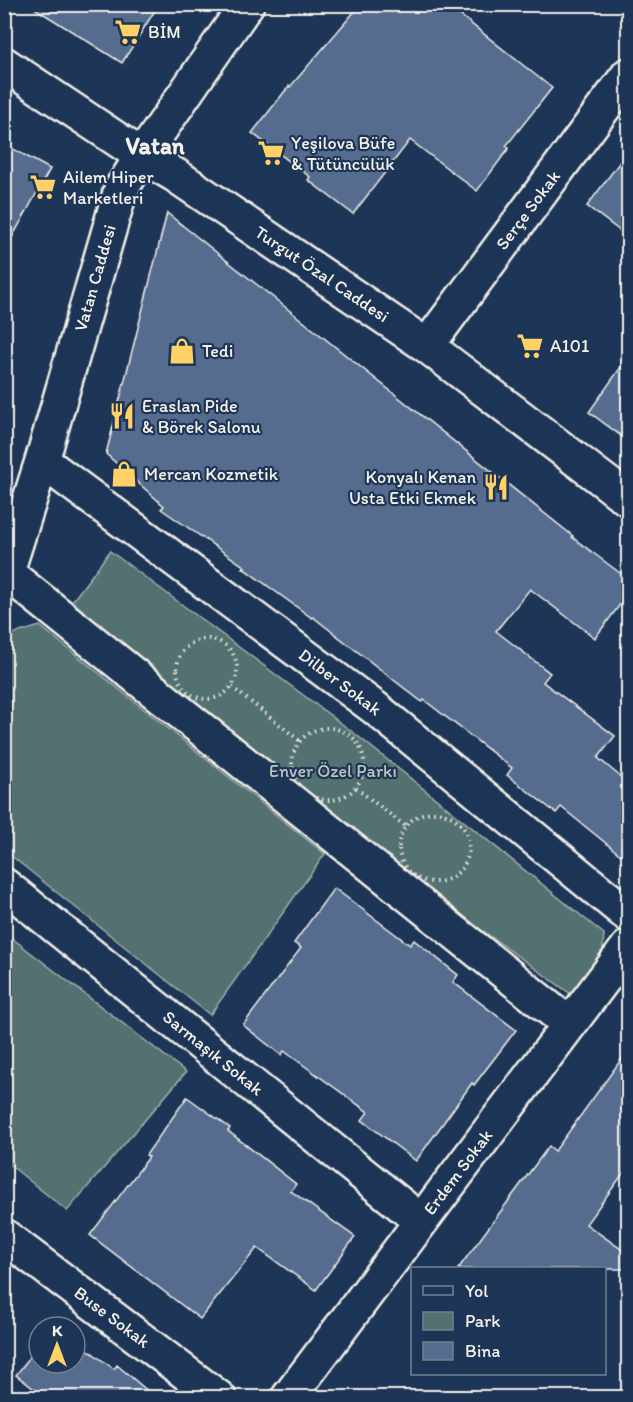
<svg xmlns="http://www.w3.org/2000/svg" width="633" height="1402" font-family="Itim,sans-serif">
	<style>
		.green { fill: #53716f; stroke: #a4b1ac; stroke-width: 1.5 }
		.building { fill: #566c8f; stroke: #f4f1e8; stroke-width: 1.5 }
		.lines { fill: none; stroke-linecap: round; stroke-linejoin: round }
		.minor-casing { stroke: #f4f1e8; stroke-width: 38 }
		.path { stroke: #f4f1e8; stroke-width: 4; stroke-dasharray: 1.5 4.5; stroke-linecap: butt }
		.minor { stroke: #1d3557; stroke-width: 33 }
		.labels { text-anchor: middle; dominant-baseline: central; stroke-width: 4.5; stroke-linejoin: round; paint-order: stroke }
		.poi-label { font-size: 18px; fill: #f4f1e8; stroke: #1d3557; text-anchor: start }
		.street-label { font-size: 18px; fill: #f4f1e8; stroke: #1d3557 }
		.park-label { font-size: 18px; fill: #bcc4be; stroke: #1d3557 }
		.district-label { font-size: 24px; font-weight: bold; fill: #f4f1e8; stroke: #1d3557 }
	</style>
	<rect width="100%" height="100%" fill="#1d3557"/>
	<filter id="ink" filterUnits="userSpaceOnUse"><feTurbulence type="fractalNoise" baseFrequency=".0167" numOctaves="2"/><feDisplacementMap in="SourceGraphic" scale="12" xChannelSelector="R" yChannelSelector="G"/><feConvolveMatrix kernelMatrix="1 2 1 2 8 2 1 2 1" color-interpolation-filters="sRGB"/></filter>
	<g filter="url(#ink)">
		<path class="green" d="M110,551L354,733L604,934L601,968L575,997L309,806L68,607Z
			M40,626L325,854L210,1015L5,851V651L9,635Z
			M4,932L186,1072L67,1211L5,1161Z"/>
		<path class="building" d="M28,4H159L122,63Z
			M361,4H446L552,88L506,146L509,148L477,191L410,140L353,214L308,180L310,177L252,133L289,86L290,87Z
			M4,144L50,169L4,252Z
			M628,151V237L587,206Z
			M167,213L573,536L572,537L628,579V594L595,638L530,589L496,631L550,673L543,682L615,736L598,758L628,783V861L561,807L556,813L507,775L512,768L424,700L422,702L313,617L312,618L243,568L245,567L161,509L164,506L106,454Z
			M628,357V441L589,412Z
			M334,888L410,945L414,940L458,975L453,982L516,1030L474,1085L472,1083L416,1161L362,1120L368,1112L284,1051L281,1055L243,1025L301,948L294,943Z
			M628,1050V1167L586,1224L628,1254V1269H458L549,1146L555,1151Z
			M187,1097L230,1128L228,1131L296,1184L291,1191L355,1237L316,1290L257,1248L200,1319L90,1235L149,1157L146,1155Z
			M75,1340L114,1369L117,1365L156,1398H46L16,1375L39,1345V1363H75Z"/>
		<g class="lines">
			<g class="minor-casing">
				<path id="minor" d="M4,64L142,156L175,175L427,346L628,499
					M427,346L628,75
					M42,461L375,708L628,915
					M7,573L569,1024
					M4,581L42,461L121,189L142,156L247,4
					M4,885L421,1221
					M4,1236L219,1398
					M288,1398L628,947"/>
			</g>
			<path class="path" d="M177 669a30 30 0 1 1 60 0a30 30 0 1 1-60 0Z
				M232,687L300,741
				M292 764a36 36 0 1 1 72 0a36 36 0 1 1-72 0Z
				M356,788L405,826
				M399 847a35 35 0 1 1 70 0a35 35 0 1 1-70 0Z"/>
			<use href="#minor" class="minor"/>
		</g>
	</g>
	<defs>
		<g id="supermarket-bare" transform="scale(2.07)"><path d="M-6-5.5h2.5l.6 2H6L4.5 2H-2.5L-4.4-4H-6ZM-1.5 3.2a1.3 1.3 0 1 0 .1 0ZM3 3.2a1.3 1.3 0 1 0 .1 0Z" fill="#ffd166" stroke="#1d3557" stroke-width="2.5" paint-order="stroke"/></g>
		<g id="shop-bare" transform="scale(2.07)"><path d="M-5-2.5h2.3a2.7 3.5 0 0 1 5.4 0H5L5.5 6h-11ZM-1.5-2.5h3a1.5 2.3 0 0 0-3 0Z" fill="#ffd166" stroke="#1d3557" stroke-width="2.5" paint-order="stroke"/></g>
		<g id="restaurant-bare" transform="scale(2.07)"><path d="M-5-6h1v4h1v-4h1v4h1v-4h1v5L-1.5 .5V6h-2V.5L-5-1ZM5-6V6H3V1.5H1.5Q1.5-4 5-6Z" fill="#ffd166" stroke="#1d3557" stroke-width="2.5" paint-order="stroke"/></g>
	</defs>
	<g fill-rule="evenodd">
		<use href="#supermarket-bare" x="128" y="32"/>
		<use href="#supermarket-bare" x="271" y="153"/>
		<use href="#supermarket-bare" x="43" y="187"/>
		<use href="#supermarket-bare" x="530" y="346"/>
		<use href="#shop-bare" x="182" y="351"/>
		<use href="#restaurant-bare" x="122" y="416"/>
		<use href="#shop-bare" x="124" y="474"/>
		<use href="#restaurant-bare" x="496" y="487"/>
	</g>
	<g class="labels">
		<g class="poi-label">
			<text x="148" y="32">BİM</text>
			<text x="291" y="143">Yeşilova Büfe<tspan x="291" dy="21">&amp; Tütüncülük</tspan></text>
			<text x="63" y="177">Ailem Hiper<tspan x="63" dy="21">Marketleri</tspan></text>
			<text x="550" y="346">A101</text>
			<text x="202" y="351">Tedi</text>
			<text x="142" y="406">Eraslan Pide<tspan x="142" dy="21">&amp; Börek Salonu</tspan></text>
			<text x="144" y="474">Mercan Kozmetik</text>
			<text x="476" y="477" text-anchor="end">Konyalı Kenan<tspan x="476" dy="21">Usta Etki Ekmek</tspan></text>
		</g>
		<g class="street-label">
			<text transform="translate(528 210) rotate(-53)">Serçe Sokak</text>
			<text transform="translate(322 274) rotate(34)">Turgut Özal Caddesi</text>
			<text transform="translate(95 278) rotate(-74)">Vatan Caddesi</text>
			<text transform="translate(340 682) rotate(37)">Dilber Sokak</text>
			<text transform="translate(213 1053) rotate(39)">Sarmaşık Sokak</text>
			<text transform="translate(458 1172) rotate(-53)">Erdem Sokak</text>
			<text transform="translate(112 1317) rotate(37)">Buse Sokak</text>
		</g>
		<g class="park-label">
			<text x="333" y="771">Enver Özel Parkı</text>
		</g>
		<g class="district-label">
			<text x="155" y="145">Vatan</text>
		</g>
	</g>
	<rect width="633" height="1402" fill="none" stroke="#1d3557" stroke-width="24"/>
	<rect x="12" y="12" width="609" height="1378" fill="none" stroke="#f4f1e8" stroke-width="2" filter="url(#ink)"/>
	<rect x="411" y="1267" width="195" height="108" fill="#1d3557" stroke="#738091" stroke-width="1.5"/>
	<rect x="423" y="1286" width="30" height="9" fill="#1d3557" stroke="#738091" stroke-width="1.5"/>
	<text x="465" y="1297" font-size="18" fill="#f4f1e8">Yol</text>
	<rect x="423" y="1312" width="30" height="18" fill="#53716f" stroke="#738091" stroke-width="1.5"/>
	<text x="465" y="1327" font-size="18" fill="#f4f1e8">Park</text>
	<rect x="423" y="1342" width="30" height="18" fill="#566c8f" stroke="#738091" stroke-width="1.5"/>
	<text x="465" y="1357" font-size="18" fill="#f4f1e8">Bina</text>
	<g transform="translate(57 1345)"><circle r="28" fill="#1d3557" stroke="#738091" stroke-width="1.5"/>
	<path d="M0-4.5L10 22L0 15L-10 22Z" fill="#ffd166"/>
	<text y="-9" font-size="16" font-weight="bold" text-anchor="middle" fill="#f4f1e8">K</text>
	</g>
</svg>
